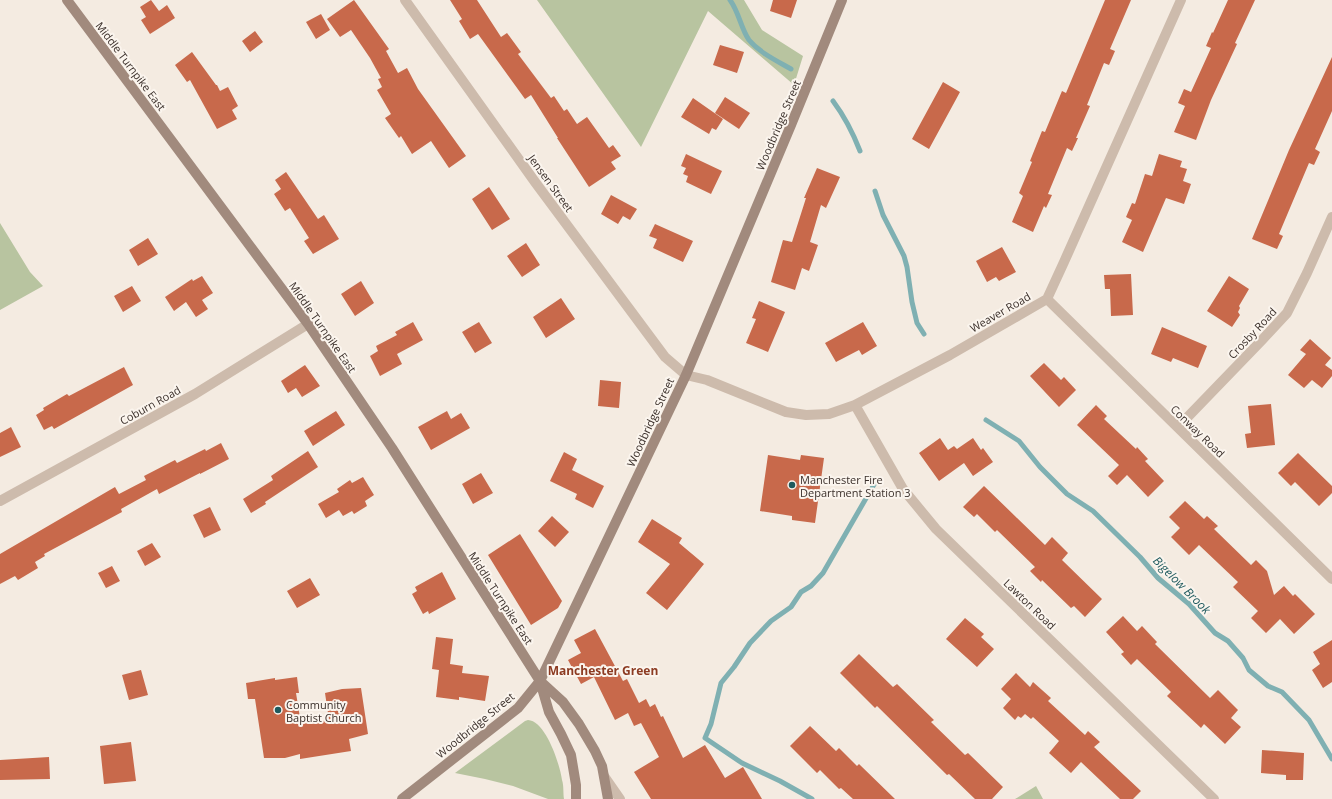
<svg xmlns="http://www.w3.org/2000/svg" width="1332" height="799" font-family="'Open Sans',sans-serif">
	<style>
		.green { fill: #b8c4a0 }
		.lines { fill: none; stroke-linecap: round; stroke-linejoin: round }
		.stream { stroke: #7fb0b2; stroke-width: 5 }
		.building { fill: #c8694b }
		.minor { stroke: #cdbbac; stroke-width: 10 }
		.secondary { stroke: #a18a7d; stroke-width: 10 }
		.poi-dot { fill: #1f5a5e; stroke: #fbf5ee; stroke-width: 1.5 }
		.labels { text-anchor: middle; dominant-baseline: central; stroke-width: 4; stroke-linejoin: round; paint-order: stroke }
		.street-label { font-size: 11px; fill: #3b302b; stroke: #fbf5ee }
		.poi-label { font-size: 11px; fill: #3b302b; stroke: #fbf5ee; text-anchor: start }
		.water-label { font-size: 12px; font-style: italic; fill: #1f5a5e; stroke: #fbf5ee }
		.neighbourhood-label { font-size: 12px; font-weight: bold; fill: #8c3b22; stroke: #fbf5ee }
	</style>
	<rect width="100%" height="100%" fill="#f4ebe1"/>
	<path class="green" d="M537,0H744L762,30L803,56L794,85L708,11L641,147Z
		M0,223L30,272L43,286L0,310Z
		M528,720C546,721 560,765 562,780C564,786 563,793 564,799H548L513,786L485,779L455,773L525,721Z
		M1036,786L1043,799H1015Z"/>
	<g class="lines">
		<path class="stream" d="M730,0C739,12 741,29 749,40C760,53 777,61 791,69
			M833,101C845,117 853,133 860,151
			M875,191L883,215L904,256L907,267L912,302L917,323L924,334
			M986,420L1019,441L1040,467L1067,494L1093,511L1140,557L1158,578L1189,604L1215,633L1228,641L1243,658L1249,670L1268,686L1282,692L1309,720L1332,759
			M812,799L780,781L742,763L705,738L711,724L721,683L734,667L750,643L771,621L791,607L801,592L811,586L823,573L876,481"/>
	</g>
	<path class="building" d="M151,0L159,11L167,5L175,18L150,34L141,20L146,17L140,7Z
		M354,0L389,49L386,51L398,73L407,68L418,89L466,156L449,168L431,141L412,154L401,136L399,138L385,118L391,114L377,90L382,87L378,79L381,78L370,58L351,30L340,37L327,19Z
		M450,0H477L501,37L507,33L521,52L518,54L551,98L554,96L564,111L567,109L577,124L587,117L609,148L613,145L621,156L611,162L616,169L589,187L557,138H558L531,95L525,99L478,34L470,39L459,21L462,19Z
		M773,0H797L791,18L770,11Z
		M1105,0H1131L1110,49L1115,51L1109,65L1104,63L1087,105L1090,106L1076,138H1078L1072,151L1067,148L1048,194L1052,195L1046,208L1044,206L1033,232L1012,222L1023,196L1019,193L1032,162L1030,161L1042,131L1045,132L1062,91L1066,93Z
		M1228,0H1255L1235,43L1237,44L1211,100L1196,140L1174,132L1185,106L1178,103L1184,89L1191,92L1211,48L1206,46L1212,32L1213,33Z
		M321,14L330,30L316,39L306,22Z
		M255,31L263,42L250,52L242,41Z
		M720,45L744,52L737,73L713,65Z
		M192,52L216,85H217L220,91L228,87L238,106L232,110L237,119L217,129L190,80L187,82L175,65Z
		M1332,57V111L1315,149L1320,152L1314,165L1309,163L1279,234L1283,236L1277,249L1252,239L1289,150Z
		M943,82L960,92L929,149L912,139Z
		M725,97L750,113L739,129L715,113Z
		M693,98L723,119L716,130L712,128L709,134L681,117Z
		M686,154L722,171L711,194L686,182L688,176L683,174L686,168L681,166Z
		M1159,154L1182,161L1180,167L1187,169L1183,181L1191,184L1184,204L1166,198L1143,252L1122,242L1132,220L1126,217L1132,203L1135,204L1145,174L1152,176Z
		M817,168L840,177L826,208L821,205L810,242L818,245L809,271L802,268L795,290L771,282L783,240L792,242L806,198H804Z
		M286,172L318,219L324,215L339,239L313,254L304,241L309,238L290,208L285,211L274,194L281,189L275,180Z
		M489,187L510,219L492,230L472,199Z
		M611,195L637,209L630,220L623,216L618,224L601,214Z
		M655,224L693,241L683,262L653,248L657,239L649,236Z
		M148,238L158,254L138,266L129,250Z
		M526,243L540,265L522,277L507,256Z
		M1002,247L1016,272L999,281L996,277L987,282L976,261Z
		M1131,274L1133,315L1111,316L1110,289H1105L1104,275Z
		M202,276L213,293L202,300L208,309L196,317L186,302L174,311L165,297L192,279L193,281Z
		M1229,276L1249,289L1239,306L1240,308L1238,312L1240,315L1232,327L1207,311Z
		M361,281L374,303L355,316L341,294Z
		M132,286L141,301L123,312L114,296Z
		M561,298L575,319L546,338L533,317Z
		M759,301L785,312L768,352L746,343L756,319L752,318Z
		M413,322L423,340L397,354L402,364L380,376L370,356L378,351L376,346L397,335L395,332Z
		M479,322L492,343L475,353L462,332Z
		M863,322L877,346L862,355L859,350L836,362L825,343Z
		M1162,327L1207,346L1198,368L1173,358L1171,362L1151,354Z
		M1310,339L1331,358L1325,365L1332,370V376L1322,388L1312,380L1304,388L1288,375L1306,354L1300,350Z
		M1044,363L1061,380L1064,377L1076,390L1059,407L1030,376Z
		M305,365L320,386L302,397L296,388L288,393L281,381Z
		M124,367L133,385L54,429L52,426L44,430L36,415L44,410L43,408L67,394L69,396Z
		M600,380L621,382L619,408L598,406Z
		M1271,404L1275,445L1247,448L1245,434L1251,433L1248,406Z
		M1096,405L1107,416L1104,419L1136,449L1137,447L1148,459L1145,461L1164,481L1148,497L1127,475L1117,485L1108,476L1119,465L1077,425Z
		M336,411L345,425L313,446L304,431Z
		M447,411L451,419L461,413L470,428L431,450L418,427Z
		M11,427L21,447L0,457V433Z
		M940,438L948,450L954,446L957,449L973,438L981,450L983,448L993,462L973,476L964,463L939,481L919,453Z
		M221,443L229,459L200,474V473L159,494L157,489L121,509L122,512L44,554L45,556L35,562L38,568L18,580L15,576L0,584V554L115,487L119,494L146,480L144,476L175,460L177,463L205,449L206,451Z
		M308,451L318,467L265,502L266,504L251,513L243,499L273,480L271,476Z
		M564,452L577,459L572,470L604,486L593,508L575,499L577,494L550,481Z
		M1298,453L1332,486V493L1319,506L1295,482L1291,486L1278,473Z
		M768,455L800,460L801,455L824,458L815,523L792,520V516L760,511Z
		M481,473L493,493L473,504L462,484Z
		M363,477L374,495L365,501L367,506L354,514L352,511L343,516L339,510L326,518L318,504L339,492L337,489L350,480L352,483Z
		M984,486L1045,545L1052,537L1068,553L1062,560L1102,599L1085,617L1074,606L1071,608L1042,580L1041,582L1030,571L1035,567L997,530L995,532L977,514L974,517L963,507Z
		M1185,501L1204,519L1207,516L1218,526L1214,529L1251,565L1256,560L1267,571L1274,595L1284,586L1293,596L1295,594L1315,614L1294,634L1280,619L1266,633L1251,618L1258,611L1233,587L1238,582L1199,545L1189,555L1171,537L1180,528L1169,517Z
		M210,507L221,530L204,538L193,515Z
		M552,516L569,532L555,547L538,531Z
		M652,519L682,538L679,543L704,564L667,610L646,593L670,564L638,542Z
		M520,534L562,601L558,608L531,625L488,555Z
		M152,543L161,557L145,566L137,551Z
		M112,566L120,581L106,588L98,573Z
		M442,572L456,599L429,614L428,611L423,614L412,594L417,591L415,587Z
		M310,578L320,595L297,608L287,591Z
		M1123,616L1137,631L1142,626L1157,642L1155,644L1210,698L1218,690L1238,710L1231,718L1241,727L1225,744L1204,724L1201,728L1167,696L1171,692L1137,659L1131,665L1121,654L1124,652L1106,632Z
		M965,618L984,634L981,637L994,649L977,667L946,639Z
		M595,629L623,681L627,679L639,703L646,699L650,707L655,704L661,717L663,716L683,758L705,745L725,778L743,767L762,799H651L634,772L659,757L641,723L634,726L628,713L615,720L594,677L581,684L568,660L581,653L574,640Z
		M436,637L453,639L450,664L463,666L462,673L489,676L485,701L459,697V700L436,697L439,670L432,669Z
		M1332,640V682L1323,688L1312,670L1320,664L1313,652Z
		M859,654L893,687L897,684L934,720L931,722L965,755L968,753L1003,787L992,799H975L949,774L947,775L877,706L875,708L840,673Z
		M141,670L148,695L129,700L122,675Z
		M1016,673L1030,687L1033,682L1051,698L1048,701L1085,735L1088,731L1100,742L1094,747L1141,791L1133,799H1120L1081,762L1071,773L1049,753L1059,741L1033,717L1031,719L1025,714L1021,718L1018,716L1015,720L1003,708L1011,699L1001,689Z
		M297,677L299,693H296L301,724L329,720L325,693L342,689L361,688L368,734L349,739L351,751L300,759V754L285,758H264L255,699H248L246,683L275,678V680Z
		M810,726L836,751L839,748L857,766L859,764L895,799H853L841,788L839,789L820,770L817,773L790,746Z
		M131,742L136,781L104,784L100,746Z
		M1262,750L1304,753L1303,780H1286V775L1261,773Z
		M49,757L50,779L0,780V760Z"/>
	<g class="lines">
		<path class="minor" d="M405,0L535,182L665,357L686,375L707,380L786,412L806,415L829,414L855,405L950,355L1047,299L1064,262L1181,0
			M1047,299L1332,579
			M855,405L903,489L936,529L1214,799
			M1178,427L1262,340L1287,313L1307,273L1332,217
			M0,501L195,394L308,324
			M604,776L620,799"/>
		<path class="secondary" d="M67,0L308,324L392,448L540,681L563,702L579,724L595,751L602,766L608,799
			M540,681L549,712L561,734L571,755L576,785V799
			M402,799L518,708L540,681L686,375L791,125L842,0"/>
	</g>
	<g class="poi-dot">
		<circle cx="792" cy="485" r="4"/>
		<circle cx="278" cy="710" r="4"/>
	</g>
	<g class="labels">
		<g class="street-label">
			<text transform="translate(131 66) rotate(53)">Middle Turnpike East</text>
			<text transform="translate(778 125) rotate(-67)">Woodbridge Street</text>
			<text transform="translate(551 183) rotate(54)">Jensen Street</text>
			<text transform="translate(1000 312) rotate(-30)">Weaver Road</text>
			<text transform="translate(323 327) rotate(55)">Middle Turnpike East</text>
			<text transform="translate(1252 333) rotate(-47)">Crosby Road</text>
			<text transform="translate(150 405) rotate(-29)">Coburn Road</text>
			<text transform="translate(650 422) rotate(-65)">Woodbridge Street</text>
			<text transform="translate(1198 431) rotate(44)">Conway Road</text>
			<text transform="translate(501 598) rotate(57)">Middle Turnpike East</text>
			<text transform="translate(1030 604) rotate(44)">Lawton Road</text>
			<text transform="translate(475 725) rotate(-39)">Woodbridge Street</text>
		</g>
		<g class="poi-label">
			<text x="800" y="479">Manchester Fire<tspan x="800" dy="13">Department Station 3</tspan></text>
			<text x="286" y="704">Community<tspan x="286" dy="13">Baptist Church</tspan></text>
		</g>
		<g class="water-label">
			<text transform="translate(1182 585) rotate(45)">Bigelow Brook</text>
		</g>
		<g class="neighbourhood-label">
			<text x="603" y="670">Manchester Green</text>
		</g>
	</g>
</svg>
